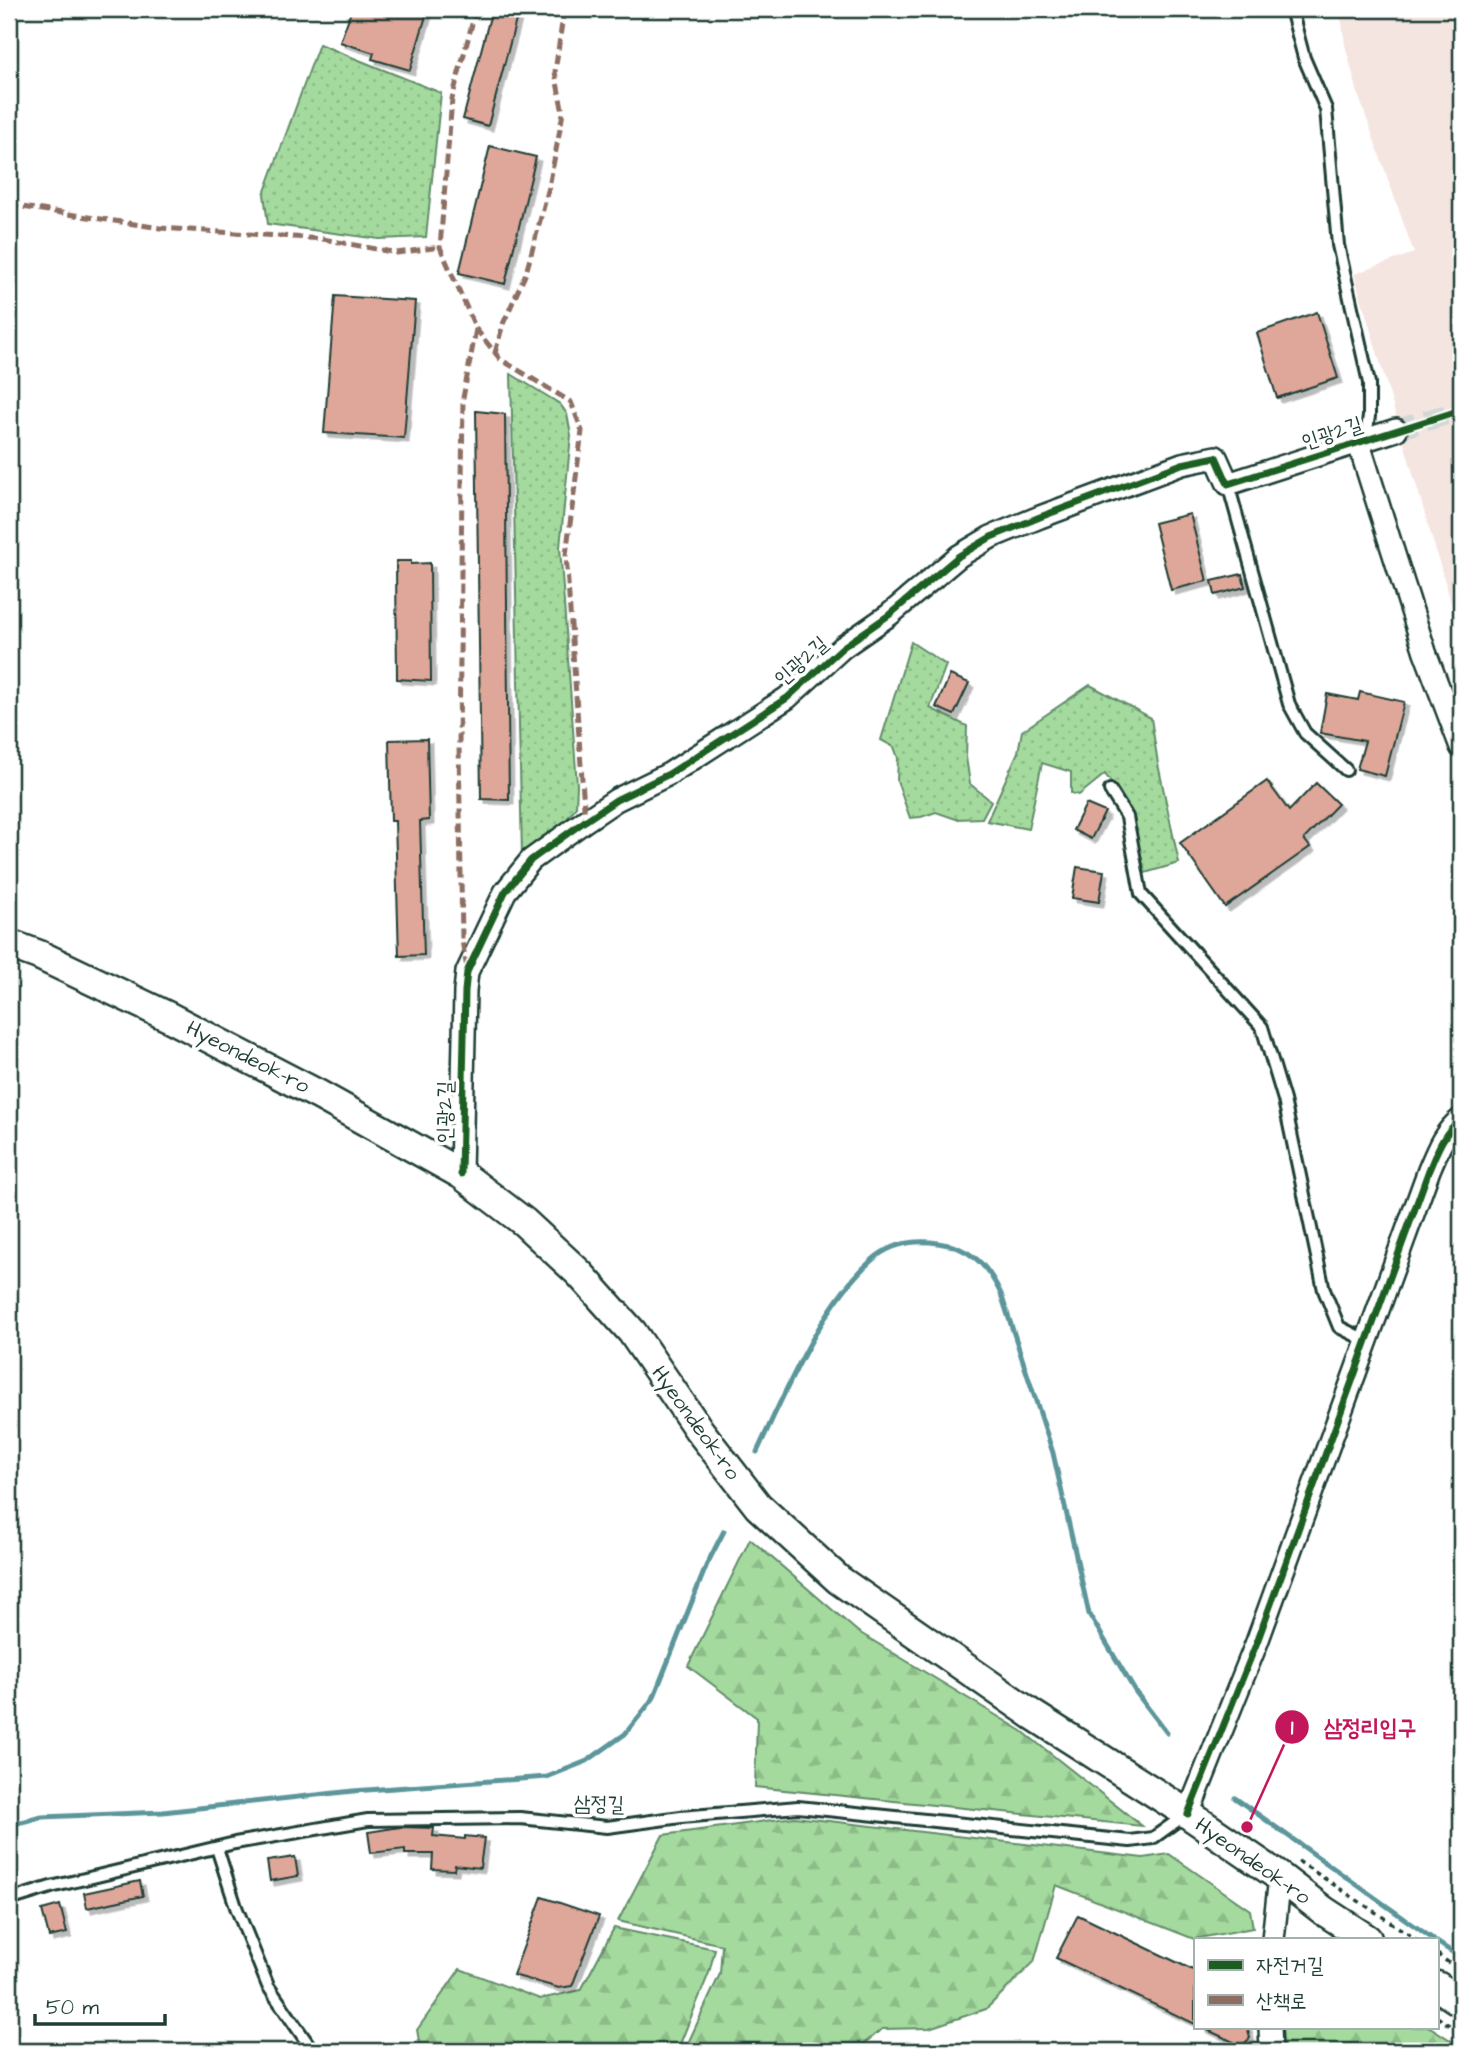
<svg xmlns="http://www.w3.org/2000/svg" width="1470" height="2060" font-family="'Architects Daughter','Poor Story',sans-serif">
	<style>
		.built { fill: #f5e5e0 }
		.grass { fill: url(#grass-dots); stroke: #628c69; stroke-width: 2 }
		.forest { fill: url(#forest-firs); stroke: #628c69; stroke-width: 2 }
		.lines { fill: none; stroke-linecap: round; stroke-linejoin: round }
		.stream { stroke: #5b969b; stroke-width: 5 }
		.building { fill: #dfa799; stroke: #1f3d34; stroke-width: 2; filter: url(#shadow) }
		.minor-tunnel { stroke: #d2d8d6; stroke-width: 21; stroke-dasharray: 21 10; stroke-linecap: butt }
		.service-casing { stroke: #1f3d34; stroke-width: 16 }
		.minor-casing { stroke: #1f3d34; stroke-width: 26 }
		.secondary-casing { stroke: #1f3d34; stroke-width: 33 }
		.path { stroke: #1f3d34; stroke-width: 3.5; stroke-dasharray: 5 5; stroke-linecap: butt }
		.service { stroke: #fff; stroke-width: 10 }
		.minor { stroke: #fff; stroke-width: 21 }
		.secondary { stroke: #fff; stroke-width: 28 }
		.quiet { stroke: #8d6e63; stroke-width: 5; stroke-dasharray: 10 5; stroke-linecap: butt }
		.cycleway-casing { stroke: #fff; stroke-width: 11 }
		.cycleway { stroke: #1b5e20; stroke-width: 7 }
		.labels { text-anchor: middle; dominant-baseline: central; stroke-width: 7; stroke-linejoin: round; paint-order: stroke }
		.street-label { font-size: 21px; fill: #1f3d34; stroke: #fff }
		.leader { fill: none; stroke: #c2185b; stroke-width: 2.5 }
		.callout-dot { fill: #c2185b; stroke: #fff; stroke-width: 2.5 }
		.mark-label { font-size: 21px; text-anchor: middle; font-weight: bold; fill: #fff }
		.callout-label { font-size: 23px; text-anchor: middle; font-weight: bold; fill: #c2185b; stroke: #fff; stroke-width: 7; stroke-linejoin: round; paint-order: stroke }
	</style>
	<defs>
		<pattern id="grass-dots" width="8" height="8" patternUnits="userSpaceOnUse" patternTransform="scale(1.75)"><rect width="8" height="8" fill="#a4da9e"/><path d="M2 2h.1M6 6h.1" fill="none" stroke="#8dbc89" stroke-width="1.8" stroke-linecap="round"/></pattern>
		<pattern id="forest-firs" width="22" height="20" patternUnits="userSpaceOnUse" patternTransform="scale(1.75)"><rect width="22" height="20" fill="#a4da9e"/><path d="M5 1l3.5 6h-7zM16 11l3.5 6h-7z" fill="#8dbc89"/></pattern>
		<filter id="shadow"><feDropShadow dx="4.5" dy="4.5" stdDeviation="0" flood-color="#0004"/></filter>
	</defs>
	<rect width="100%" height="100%" fill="#fff"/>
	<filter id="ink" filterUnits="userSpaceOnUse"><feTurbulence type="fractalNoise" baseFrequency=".0143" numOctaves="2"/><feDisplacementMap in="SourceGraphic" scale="14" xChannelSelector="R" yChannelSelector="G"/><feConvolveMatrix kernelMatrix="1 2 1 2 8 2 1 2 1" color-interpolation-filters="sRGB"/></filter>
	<g filter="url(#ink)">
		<path class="built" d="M1340,9H1461V636L1354,274L1414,253L1359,97L1345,45Z"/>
		<path class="grass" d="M319,44L441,93L426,237L379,239L268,224L264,194Z
			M511,374L560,404L567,414L571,435L560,547L577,785L576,807L559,829L522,855Z
			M911,642L946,665L930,708L967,726L966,757L970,784L991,801L982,818L956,819L936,812L921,817L910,818L897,781L898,758L894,747L881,740Z
			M1090,685L1151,718L1158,764L1179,863L1145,873L1131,811L1105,774L1079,795L1071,793V772L1042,763L1028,829L987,821L1018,752L1022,731Z"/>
		<path class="forest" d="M750,1539L857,1631L1022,1731L1142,1826L755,1787L757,1718L688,1666Z
			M795,1817L1143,1858L1169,1854L1250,1910L1253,1928L1194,1939L1056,1885L1034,1962L986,2009L929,2028L882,2029L855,2051H701L689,2041L720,1974L722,1945L618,1921L663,1835Z
			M614,1928L715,1949L709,1973L680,2044L687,2051H421L417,2030L460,1969L540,1999L581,1990Z
			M1279,2027H1430L1461,2047V2051H1281Z"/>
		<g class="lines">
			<path class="stream" d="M757,1452C785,1392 825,1297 877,1256C895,1243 917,1240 938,1243C971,1247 988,1266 1001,1294L1053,1453L1089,1614L1135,1691L1167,1733
				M1235,1798L1433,1939
				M9,1825L42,1817L163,1812L353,1791L547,1777L587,1761L625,1734L653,1699L707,1564L724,1531
				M1437,1942L1461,1958"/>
		</g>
		<path class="building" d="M352,9H428L410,70L372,59L374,53L340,42Z
			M492,9H519L488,126L463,119Z
			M490,146L536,157L505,284L459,273Z
			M335,296L415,301L404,438L324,433Z
			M1317,312L1338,378L1277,398L1257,333Z
			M476,411L505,414L509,800L481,799Z
			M1190,514L1207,581L1171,590L1154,523Z
			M396,561H411V564L430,563L431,681L397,679Z
			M1242,574L1245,587L1215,595L1212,581Z
			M950,675L969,683L954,715L936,707Z
			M1360,692L1404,702L1385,776L1357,769L1365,741L1320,733L1327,694L1358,700Z
			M427,739L429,820L420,821L424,955L399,956L395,821H391L389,740Z
			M1267,781L1289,811L1316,783L1338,804L1304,839L1310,847L1225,907L1180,843Z
			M1086,804L1105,812L1091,839L1073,830Z
			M1077,867L1104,871L1099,902L1072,898Z
			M400,1827L434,1828L433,1836L465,1839V1836L484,1838L480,1868L455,1865L454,1870L432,1869L433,1854H405V1849L371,1853L368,1832Z
			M295,1857L298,1876L270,1881L267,1861Z
			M140,1881L143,1896L87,1908L84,1893Z
			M542,1897L599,1916L572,1986L559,1988L513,1975Z
			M60,1905L67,1933L49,1937L42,1910Z
			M1078,1915L1195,1971V2024L1056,1958Z
			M1201,2027H1247L1250,2038L1242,2046Z"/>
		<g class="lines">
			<path class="minor-tunnel" d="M1396,430L1461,410"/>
			<g class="service-casing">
				<path id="service" d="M1291,9L1304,58L1326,109L1338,245L1369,383V416L1367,430L1362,438
					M1228,484L1289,704L1305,733L1346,770
					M1110,790L1127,817L1141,894L1262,1027L1284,1100L1324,1290L1339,1327L1365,1340
					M217,1848L236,1907L268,1986L313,2051
					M9,1900L51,1887L235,1843L368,1820L520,1818L607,1827L681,1817L798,1807L1130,1841L1153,1838L1185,1815"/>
			</g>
			<g class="minor-casing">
				<path id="minor" d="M1359,444L1425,652L1461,747
					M461,1174L465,991L467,972L505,892L531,860L585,821L616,800L669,774L787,698L843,647L889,615L959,556L991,537L1040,517L1182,464L1216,457L1228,484L1396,430
					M1188,1814L1257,1642L1429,1170C1437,1151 1444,1132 1461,1119
					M1273,1939L1280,1877
					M1270,2027L1271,2051"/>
			</g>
			<g class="secondary-casing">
				<path id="secondary" d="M9,944L39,955L169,1017L319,1095L461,1174L524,1222L579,1273L632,1332L699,1430L758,1506L839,1580L1033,1715L1188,1814L1280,1877L1324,1911L1367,1939
					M1437,1986L1461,2002"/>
			</g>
			<path class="path" d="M1298,1861L1416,1939
				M1437,1954L1461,1972
				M1437,2017L1461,2033"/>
			<use href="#service" class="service"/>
			<use href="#minor" class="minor"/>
			<use href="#secondary" class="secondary"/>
			<path class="quiet" d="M476,9L452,99L440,247L476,329L500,359L571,402L582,431L566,555L585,821
				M9,205L160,228L323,239L397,253L440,247
				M495,353L503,324L526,273L549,187L563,113L555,72L564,9
				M467,968L462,941L459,745L463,398L476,329"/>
			<g class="cycleway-casing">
				<path id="cycleway" d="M461,1174L465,991L467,972L505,892L531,860L585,821L616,800L669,774L787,698L843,647L889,615L959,556L991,537L1040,517L1182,464L1216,457L1228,484L1461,410
					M1188,1814L1257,1642L1429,1170C1437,1151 1444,1132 1461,1119"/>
			</g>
			<use href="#cycleway" class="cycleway"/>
		</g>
	</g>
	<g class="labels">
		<g class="street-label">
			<text transform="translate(1332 433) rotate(-18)">인광2길</text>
			<text transform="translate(801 661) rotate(-41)">인광2길</text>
			<text transform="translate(248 1057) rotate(27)">Hyeondeok-ro</text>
			<text transform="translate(445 1112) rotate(-89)">인광2길</text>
			<text transform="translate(696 1423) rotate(54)">Hyeondeok-ro</text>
			<text transform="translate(599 1804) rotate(1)">삼정길</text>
			<text transform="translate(1253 1861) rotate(35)">Hyeondeok-ro</text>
		</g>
	</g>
	<path class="leader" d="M1247 1827L1292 1727"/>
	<g class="callout-dot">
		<circle cx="1247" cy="1827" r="7"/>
		<circle cx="1292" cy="1727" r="18"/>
	</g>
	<g class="mark-label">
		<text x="1292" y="1734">1</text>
	</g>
	<g class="callout-label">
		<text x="1370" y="1735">삼정리입구</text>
	</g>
	<rect width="1470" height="2060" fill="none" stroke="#fff" stroke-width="35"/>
	<rect x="18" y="18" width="1435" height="2025" fill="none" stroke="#1f3d34" stroke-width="2.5" filter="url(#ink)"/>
	<rect x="1194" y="1938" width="245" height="91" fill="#ffffff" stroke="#a5b1ae" stroke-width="2"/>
	<rect x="1208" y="1960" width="35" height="10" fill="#1b5e20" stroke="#a5b1ae" stroke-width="2"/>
	<text x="1256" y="1972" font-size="21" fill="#1f3d34">자전거길</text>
	<rect x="1208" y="1995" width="35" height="10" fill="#8d6e63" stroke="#a5b1ae" stroke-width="2"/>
	<text x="1256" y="2008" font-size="21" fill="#1f3d34">산책로</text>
	<path d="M35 2014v10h130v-10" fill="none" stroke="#1f3d34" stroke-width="3.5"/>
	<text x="46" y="2014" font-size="21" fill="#1f3d34" stroke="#ffffff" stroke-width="5" paint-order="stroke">50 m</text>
</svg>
